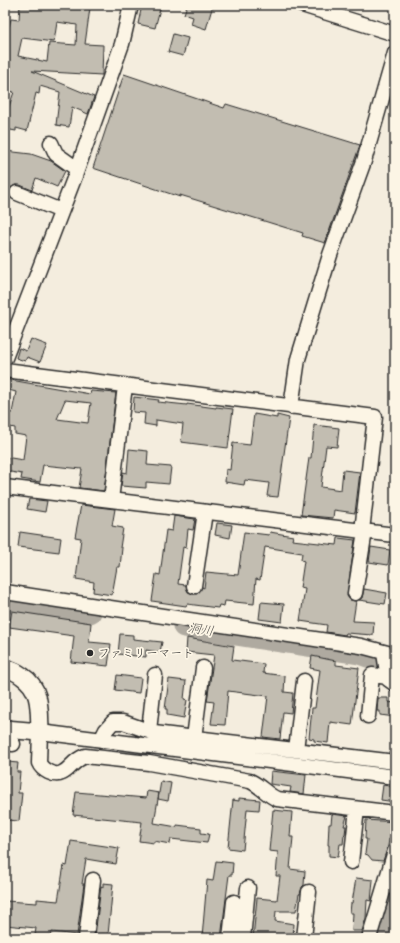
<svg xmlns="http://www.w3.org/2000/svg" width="400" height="943" font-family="Sriracha,'Klee One',sans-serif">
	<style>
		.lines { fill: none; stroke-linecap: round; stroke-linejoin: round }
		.river { stroke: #afaaa0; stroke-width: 23 }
		.building { fill: #c2bdb1; stroke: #2b2b2b; fill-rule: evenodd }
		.minor-casing { stroke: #2b2b2b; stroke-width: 17 }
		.major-casing { stroke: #2b2b2b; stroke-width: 20 }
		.minor { stroke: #fcf5e5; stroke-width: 14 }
		.major { stroke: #fcf5e5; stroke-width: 17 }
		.poi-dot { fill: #2b2b2b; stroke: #fcf5e5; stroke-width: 1.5 }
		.labels { text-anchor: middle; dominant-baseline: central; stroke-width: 3.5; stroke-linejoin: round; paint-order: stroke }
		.poi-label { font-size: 12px; fill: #2b2b2b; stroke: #fcf5e5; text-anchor: start }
		.water-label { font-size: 13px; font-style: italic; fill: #595754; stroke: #fcf5e5 }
	</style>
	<rect width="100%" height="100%" fill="#f4edde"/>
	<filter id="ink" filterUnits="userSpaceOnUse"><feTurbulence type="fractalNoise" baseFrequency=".025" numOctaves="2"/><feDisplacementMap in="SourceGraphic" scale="8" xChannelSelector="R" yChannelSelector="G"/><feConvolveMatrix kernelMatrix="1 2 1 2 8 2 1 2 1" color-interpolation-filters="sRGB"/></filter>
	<g filter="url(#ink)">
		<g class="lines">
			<path class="river" d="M5,601L90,612
				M184,626L359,653L376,659L395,668
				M378,938L395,884"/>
		</g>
		<path class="building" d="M20,5H66L90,8L85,44L103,45L102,75L32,71L94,97L88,114L72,107L69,127L56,125L60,92L40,86L39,94L36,93L27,131L16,128V131L5,129L7,112L14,92L5,90V25L9,26L11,19L19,20ZM57,22L77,25L76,45L49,43L47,62L18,56L22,38L54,42Z
			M142,5H161L155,28L138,24Z
			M187,5H213L206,29L191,24L193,17L184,14Z
			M173,34L188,38L183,56L168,52Z
			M124,74L224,108L226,104L360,145L325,243L302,236L303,233L180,195V197L93,168Z
			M5,151L31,154L51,161L65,171L57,187L36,178L32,190L20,185H15L9,189V194L10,198L5,208Z
			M31,339L47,345L40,362L27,357L25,361L16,358L19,348L26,351Z
			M5,379L90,394L91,391L116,393L104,491L79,488L82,469L43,465L40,482L21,479L22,474L5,471V457L23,460L26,436L15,434V428L5,426V412L12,413L16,392L5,389ZM65,400L91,403L88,423L57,419Z
			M134,397L159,400L158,402L187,405V404L216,408V407L233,409L228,448L181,442L183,424L156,420V426L144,424L145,413L133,412Z
			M254,414L277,418V415L289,418L278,497L267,496L269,483L245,480L244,485L225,482L226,469L230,470L233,443L250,445Z
			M314,425L339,428L337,447L326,446L321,487L341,490L343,470L360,472L355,513L334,510L333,518L301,515L309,458H311Z
			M129,449L148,451L147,465L171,467L169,484L146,482V488L121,486L123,472L127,473Z
			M29,499L47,501L45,512L27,509Z
			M81,505L115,509L112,526L123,528L120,548H122L120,567H117L112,595L93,592L94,582L76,579L81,538L75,537Z
			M174,516L195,519L193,530L188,529L186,548L183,547L178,584L186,585L188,592L193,594H197L202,587L204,588L206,572L238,575L244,532L269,535L270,532L293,536L292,540L337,545L338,538L355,540L347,596L350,600L356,601L353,621L374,622L373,635L346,633L345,635L326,632L327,625L300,621L305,589L300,588L304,561L301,560L302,553L265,547L260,580L256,579L254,604L225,601L224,606L219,605L218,608L187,604L186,606L152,601L156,574L160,575L166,530L172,531Z
			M217,523L232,525L230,538L215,535Z
			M20,532L61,538L59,552L18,547Z
			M371,547L390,550L388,565L369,562Z
			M364,589L387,593L385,604L359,600L362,598Z
			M261,602L284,604L282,622L259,619Z
			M12,611L91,623L89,642L111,644L108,666L71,662L74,636L9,627Z
			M120,634L133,635V639L162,642L160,652L146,650V657L118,654Z
			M187,638L234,646L232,660L264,664L263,673L285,676L284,692L293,693L291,713L283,712L280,739L263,737L268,696L228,691L225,725L211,724L214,702L207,701L214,655L186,652Z
			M312,656L336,661V665L359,668L352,725L330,722L328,743L314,741V739L309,738L312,708H315L320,670L310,668Z
			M117,675L141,678L139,693L115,690Z
			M169,679L186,681L184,699L187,700L184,718L167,715V709H165Z
			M378,698H388V702L395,703V717L380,715V711H377Z
			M8,762L18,763L17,772H20L18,793H22L19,821L5,820V764H8Z
			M271,771L306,775L304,794L290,792L291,787L270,784Z
			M161,781L171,783L168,801L158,799Z
			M383,785L395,787V802L381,800Z
			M147,791L159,793L154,823L177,827V825L201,828V833L209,834L207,843L171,839L170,844L154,841V843L139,841L142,822L73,815L76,792L146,798Z
			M239,798L260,800L259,810L247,809L243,850L228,848L233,800L239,801Z
			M273,810L292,812L290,837H293L290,869L305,871L304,885L302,887L300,894H299L296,911H276L275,921L294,924L293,938H253L257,898L277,900L280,876H276L278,852L269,851Z
			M332,814L347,816L344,826H346L345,834L344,835L343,844H340L338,857L329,856V845H328L329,824H331Z
			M366,820L395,822L393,839H389L388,846L383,861L372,860L368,855L365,854L367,839H365Z
			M71,841L119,848L116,864L86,859L82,884H84L77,935L52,932L51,937L35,935L36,928L5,925V901L37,903V899L58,901L64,865L67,866Z
			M216,861L233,863L232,875H229L221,938H202L207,880L213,881Z
			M356,878L373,880L371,901L367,900L366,918L362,931H352L353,913H350L351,903H352Z
			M103,883L113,884L108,935L101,934L100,937L95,936L101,886L103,887Z"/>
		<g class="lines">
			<g class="minor-casing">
				<path id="minor" d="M302,5L395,34
					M51,143L56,154L77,169
					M17,193L61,211
					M5,358L75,176L122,44L131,5
					M5,370L375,417L362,531
					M291,407L298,359L330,255L364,161L395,53
					M5,487L395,535
					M111,500L125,386
					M194,586L205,512
					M5,592L361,646L395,655
					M355,593L365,531
					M384,653L388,679L395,684
					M368,716L372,675L388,677
					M149,731L155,675
					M194,738L203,668
					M101,740L106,730L113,722H123L154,733L395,762
					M5,743L13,744
					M296,750L304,681
					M395,777L40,732L39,763C42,770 54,777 62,773C71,769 72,761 85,756L149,763L250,781C261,786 267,795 277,799L395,813
					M351,862L357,809
					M86,938L93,880
					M230,938L234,902
					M243,938L248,888
					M304,938L309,892
					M369,938L395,851"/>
			</g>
			<g class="major-casing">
				<path id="major" d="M5,668C12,670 17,672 22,676C42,689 39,711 40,732L5,729"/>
			</g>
			<use href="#minor" class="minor"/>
			<use href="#major" class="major"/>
		</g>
	</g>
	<circle class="poi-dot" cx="90" cy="653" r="4"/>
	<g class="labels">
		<g class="poi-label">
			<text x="98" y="653">ファミリーマート</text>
		</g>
		<g class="water-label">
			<text transform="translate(201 629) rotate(9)">洞川</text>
		</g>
	</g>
	<rect width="400" height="943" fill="none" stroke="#fcf5e5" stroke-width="20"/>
	<rect x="10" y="10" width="380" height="923" fill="none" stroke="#2b2b2b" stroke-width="1.5" filter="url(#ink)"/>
</svg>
